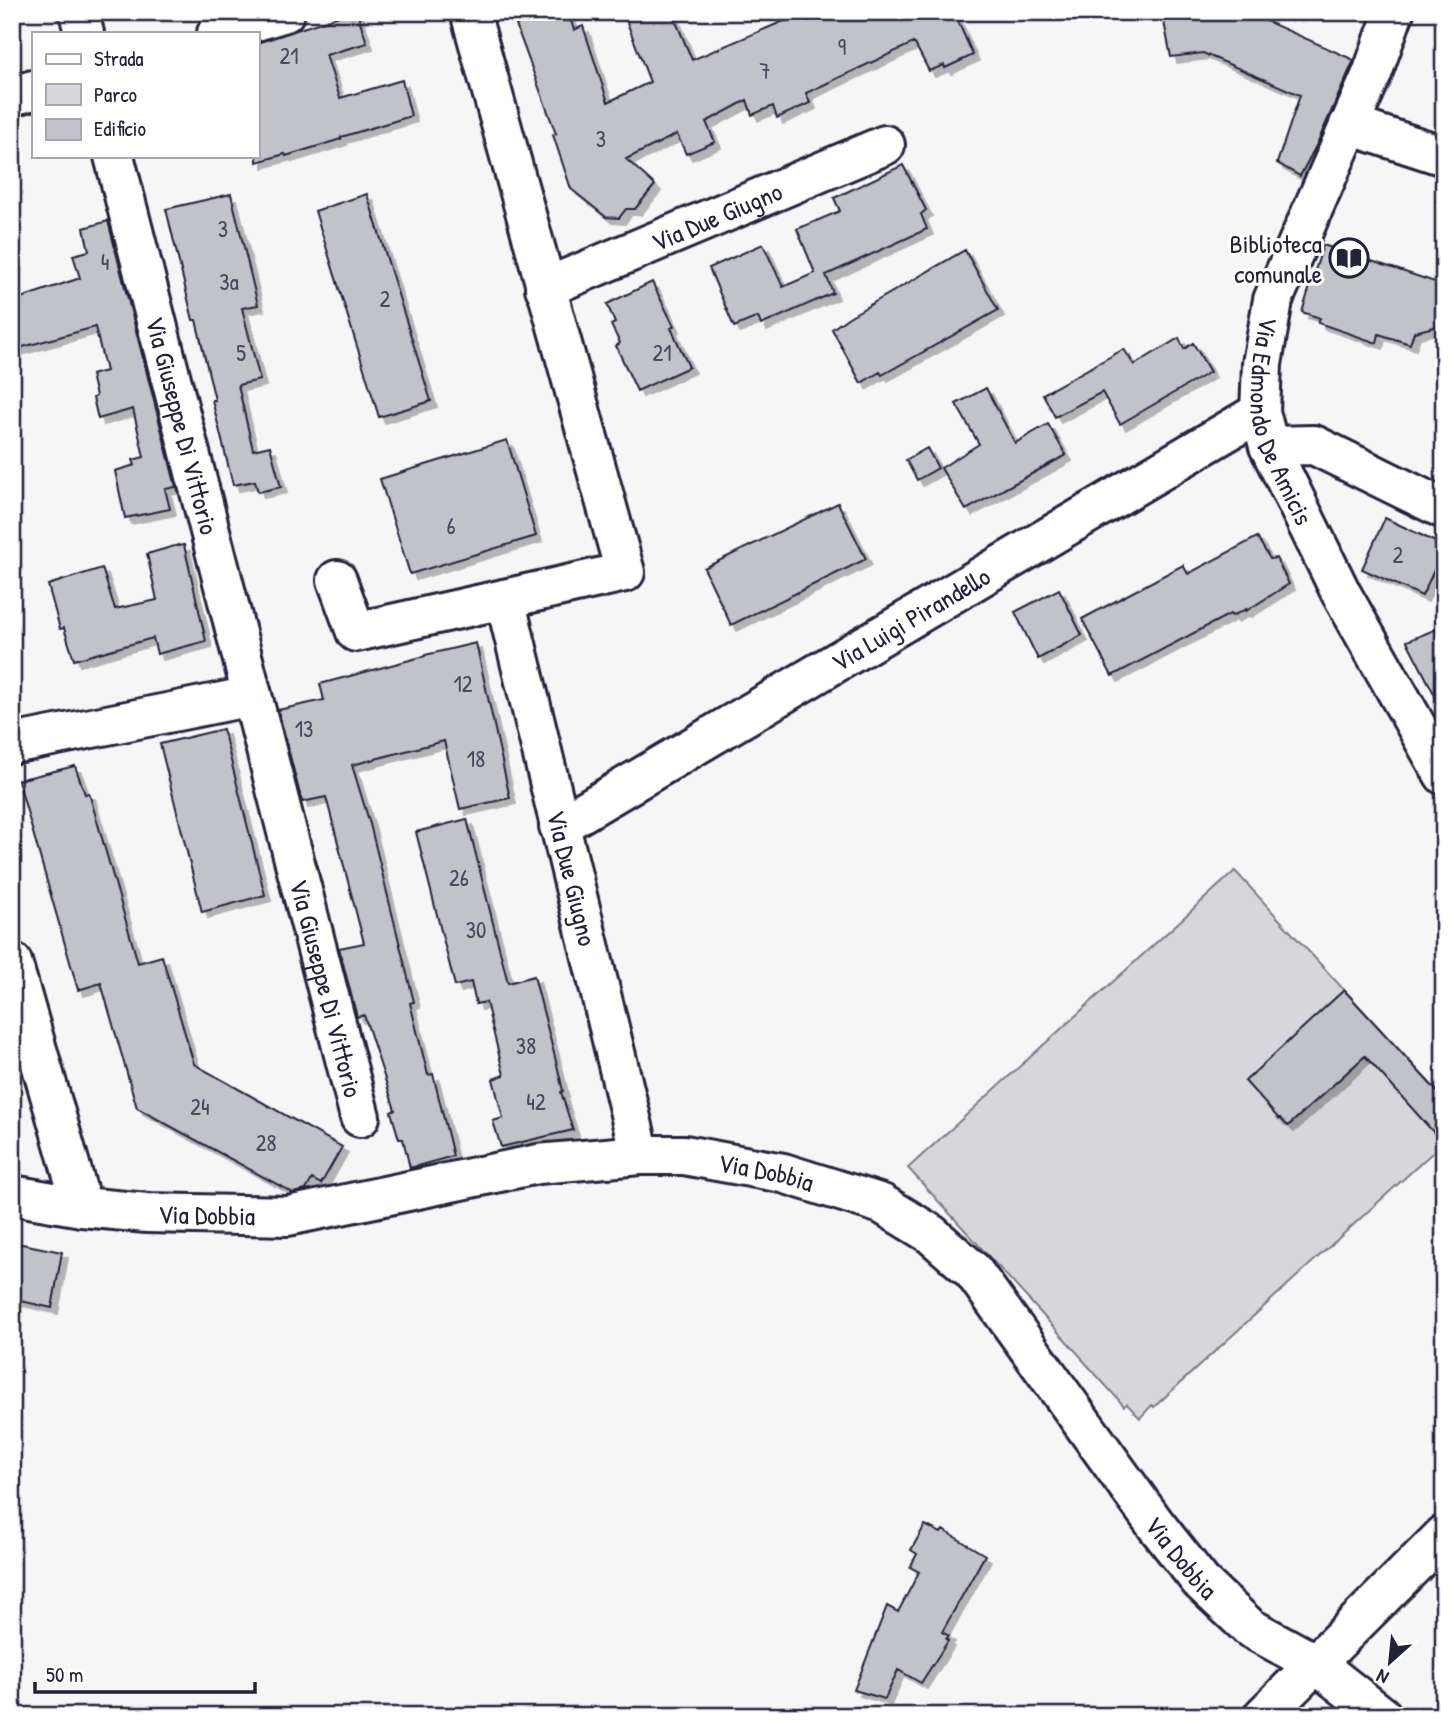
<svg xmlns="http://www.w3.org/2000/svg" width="1456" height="1728" font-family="'Patrick Hand',sans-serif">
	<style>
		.green { fill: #d7d7db; stroke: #7c7c8b; stroke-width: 2 }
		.building { fill: #c2c2c9; stroke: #22223b; stroke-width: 2; filter: url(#shadow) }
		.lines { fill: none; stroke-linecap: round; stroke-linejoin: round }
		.minor-casing { stroke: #22223b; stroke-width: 44 }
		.minor { stroke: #fff; stroke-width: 38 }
		.labels { text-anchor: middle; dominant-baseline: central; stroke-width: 6; stroke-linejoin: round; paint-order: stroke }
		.number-label { font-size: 23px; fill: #4a4a5e }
		.street-label { font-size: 26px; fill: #22223b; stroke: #fff }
		.poi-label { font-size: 26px; fill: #22223b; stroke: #fff; text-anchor: end }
	</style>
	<defs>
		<filter id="shadow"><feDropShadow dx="6" dy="6" stdDeviation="0" flood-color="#0004"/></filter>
	</defs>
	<rect width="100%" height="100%" fill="#f6f6f7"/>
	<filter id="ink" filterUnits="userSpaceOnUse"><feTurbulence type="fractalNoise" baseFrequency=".0143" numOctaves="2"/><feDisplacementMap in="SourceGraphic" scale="14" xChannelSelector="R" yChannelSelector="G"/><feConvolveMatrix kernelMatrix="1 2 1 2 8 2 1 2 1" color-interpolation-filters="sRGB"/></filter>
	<g filter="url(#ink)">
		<path class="green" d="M1235,871L1444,1099V1142L1154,1407L1152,1405L1140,1418L1127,1404L1124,1406L1082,1359V1358L908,1168Z"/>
		<path class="building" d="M351,12H357L367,43L326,55L340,98L402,80L411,116L341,137V139L286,156L285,154L257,162V43Z
			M514,12H568L574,30L583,26L608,102L650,82L623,12H672L692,60L805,12H954L973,55L945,68L944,65L929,71L915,44H913V43L806,93L810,103L777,118L773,106L752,115L747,100L706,122L715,142L686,154L677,134L626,159L655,185L635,209H626L619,218L606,217L571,189L553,135L556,134L516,25L518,24Z
			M1162,12H1246L1354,60L1317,144L1300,176L1277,163L1300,95L1203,53L1171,57Z
			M903,165L926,210L921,214L927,229L826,275L833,293L761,325L758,317L734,327L709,268L763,244L783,287L815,273L797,229L840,211L834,198Z
			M231,194L258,305L242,308L260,380L238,385L253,450L270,446L281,487L258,492L255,481L233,485L212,400H215L196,320H193L166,209Z
			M367,194L431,401L379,417L315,211Z
			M108,221L176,487L165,489L170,509L125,518L115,471L135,465L133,460L144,457L133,409L98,419L93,398L96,396L91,375L106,371L95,327L12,350V301L80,278L73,255L89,251L84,228Z
			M1323,245L1444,285V320L1434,327L1414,332L1410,344L1379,334L1377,343L1318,323L1320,318L1302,312Z
			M965,250L998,310L882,375L880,372L861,383L832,329L849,317Z
			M652,282L674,326L671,328L689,367L637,391L616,346L620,343L611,325L615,323L607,304Z
			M1179,338L1184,349L1193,343L1210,372L1120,424L1102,392L1055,417L1043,394L1124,349L1134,365Z
			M986,388L1015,443L1048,424L1066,455L966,510L941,468L979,444L956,404Z
			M507,440L536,536L410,574L380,479Z
			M927,448L938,468L917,480L906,460Z
			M838,503L866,559L731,625L704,568Z
			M1385,518L1444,546V549L1422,596L1362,569Z
			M1257,537L1270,559L1276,558L1289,584L1246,611V609L1232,616L1230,614L1112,676L1082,619L1183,565L1188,574Z
			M178,545V546L184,545L206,641L157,654L153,638L74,660L64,628L60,629L48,585L102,568L115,609L157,600L147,554Z
			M1059,589L1082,635L1038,659L1015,612Z
			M1444,626V713L1407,641Z
			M476,643L510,798L460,809L444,741L352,765L370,824L414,1002L410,1003L428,1075L433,1074L453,1156L410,1168L403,1139H399L391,1112L395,1110L364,1015L357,1017L339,948L364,943L326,797L302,802L278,710L324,700L320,684L425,656V655Z
			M223,729L265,895L202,912L160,744Z
			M75,766L85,794L89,793L138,963L162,956L194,1064L342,1147L321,1184L312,1179L306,1190L293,1193L137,1108L101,983L78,990L18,780Z
			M467,819L508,983L534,976L557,1065L563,1091L561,1092L573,1130L501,1147L493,1121L503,1118L493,1079L504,1075L486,1002L476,1004L471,982L455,986L416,832Z
			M1344,990L1444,1099V1144L1365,1056L1288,1126L1280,1118L1279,1119L1245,1081Z
			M12,1242L62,1252L52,1308L12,1299Z
			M925,1525L941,1533L943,1530L985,1555L942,1632L949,1636L946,1639L948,1641L921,1683L898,1670L885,1699L854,1690L887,1606L898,1612L919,1572L910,1567L917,1554L911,1550Z"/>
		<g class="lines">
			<g class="minor-casing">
				<g id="minor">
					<path d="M79,12L84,33"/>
					<path id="s1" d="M1394,12L1372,74L1273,300L1262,364L1260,412L1269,446L1341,593L1444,775"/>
					<path d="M217,33L285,12"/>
					<path d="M12,96L33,90"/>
					<path d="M1349,125L1444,156"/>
					<path id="s2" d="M114,156L360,1117"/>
					<path id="s3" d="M545,288L885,145"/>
					<path d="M1269,446L1314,445L1444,509"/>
					<path d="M337,580L356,632L625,572L470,12"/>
					<path id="s4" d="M505,599L640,1155"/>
					<path d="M12,744L252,696"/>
					<path id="s5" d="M559,826L1260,412"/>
					<path d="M12,962L82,1207"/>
					<path id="s6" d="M12,1195L82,1207L147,1213L288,1216L538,1164L640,1155H684L783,1173L882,1204L931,1234L973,1271L1156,1525L1201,1582L1250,1628L1316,1664L1382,1716"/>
					<path d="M1263,1716L1444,1535"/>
				</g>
			</g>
			<use href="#minor" class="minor"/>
		</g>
	</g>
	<defs>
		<g id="library-ring" transform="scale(2.0125)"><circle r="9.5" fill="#fff" stroke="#22223b" stroke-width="1.5"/><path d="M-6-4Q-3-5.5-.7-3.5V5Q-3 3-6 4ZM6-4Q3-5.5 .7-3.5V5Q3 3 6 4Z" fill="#22223b"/></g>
	</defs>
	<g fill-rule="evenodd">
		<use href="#library-ring" x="1349" y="258"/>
	</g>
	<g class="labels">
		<g class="number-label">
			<text x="842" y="46">9</text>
			<text x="289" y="55">21</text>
			<text x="765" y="70">7</text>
			<text x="601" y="138">3</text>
			<text x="223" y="228">3</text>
			<text x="105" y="261">4</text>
			<text x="229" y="281">3a</text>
			<text x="385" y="298">2</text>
			<text x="241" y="352">5</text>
			<text x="662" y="352">21</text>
			<text x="451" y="525">6</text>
			<text x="1398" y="554">2</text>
			<text x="463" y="683">12</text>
			<text x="304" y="728">13</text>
			<text x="476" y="758">18</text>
			<text x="459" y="877">26</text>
			<text x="476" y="929">30</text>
			<text x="526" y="1045">38</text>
			<text x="536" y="1101">42</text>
			<text x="200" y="1106">24</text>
			<text x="266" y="1142">28</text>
		</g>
		<g class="street-label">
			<text stroke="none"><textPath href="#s3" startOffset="186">Via Due Giugno</textPath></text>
			<text stroke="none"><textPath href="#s1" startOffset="438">Via Edmondo De Amicis</textPath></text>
			<text stroke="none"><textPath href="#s2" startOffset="278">Via Giuseppe Di Vittorio</textPath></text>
			<text stroke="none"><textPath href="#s5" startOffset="408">Via Luigi Pirandello</textPath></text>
			<text stroke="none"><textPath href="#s4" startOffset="287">Via Due Giugno</textPath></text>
			<text stroke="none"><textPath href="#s2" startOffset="859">Via Giuseppe Di Vittorio</textPath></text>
			<text stroke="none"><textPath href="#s6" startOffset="763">Via Dobbia</textPath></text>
			<text stroke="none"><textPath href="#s6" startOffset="196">Via Dobbia</textPath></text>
			<text stroke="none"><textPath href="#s6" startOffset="1351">Via Dobbia</textPath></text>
		</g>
		<g class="poi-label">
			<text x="1322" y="243">Biblioteca<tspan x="1322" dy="30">comunale</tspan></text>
		</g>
	</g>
	<rect width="1456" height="1728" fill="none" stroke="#fff" stroke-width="42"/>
	<rect x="21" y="21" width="1414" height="1686" fill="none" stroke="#22223b" stroke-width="2.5" filter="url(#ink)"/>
	<rect x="32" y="32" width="228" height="126" fill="#ffffff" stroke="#a7a7b1" stroke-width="2"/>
	<rect x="46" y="54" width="35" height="10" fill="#ffffff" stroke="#a7a7b1" stroke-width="2"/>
	<text x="94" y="66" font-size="21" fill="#22223b">Strada</text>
	<rect x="46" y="84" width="35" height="21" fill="#d7d7db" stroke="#a7a7b1" stroke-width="2"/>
	<text x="94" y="102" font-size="21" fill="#22223b">Parco</text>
	<rect x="46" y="119" width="35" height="21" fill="#c2c2c9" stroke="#a7a7b1" stroke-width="2"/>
	<text x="94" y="136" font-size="21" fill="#22223b">Edificio</text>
	<g transform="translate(1390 1662) rotate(207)" stroke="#ffffff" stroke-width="5" paint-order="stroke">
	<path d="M0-5L12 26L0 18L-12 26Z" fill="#22223b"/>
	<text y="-10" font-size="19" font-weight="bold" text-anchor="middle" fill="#22223b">N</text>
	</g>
	<path d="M35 1682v10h220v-10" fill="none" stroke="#22223b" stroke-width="3.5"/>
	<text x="46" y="1682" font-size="21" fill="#22223b" stroke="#ffffff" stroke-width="5" paint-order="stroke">50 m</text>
</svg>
